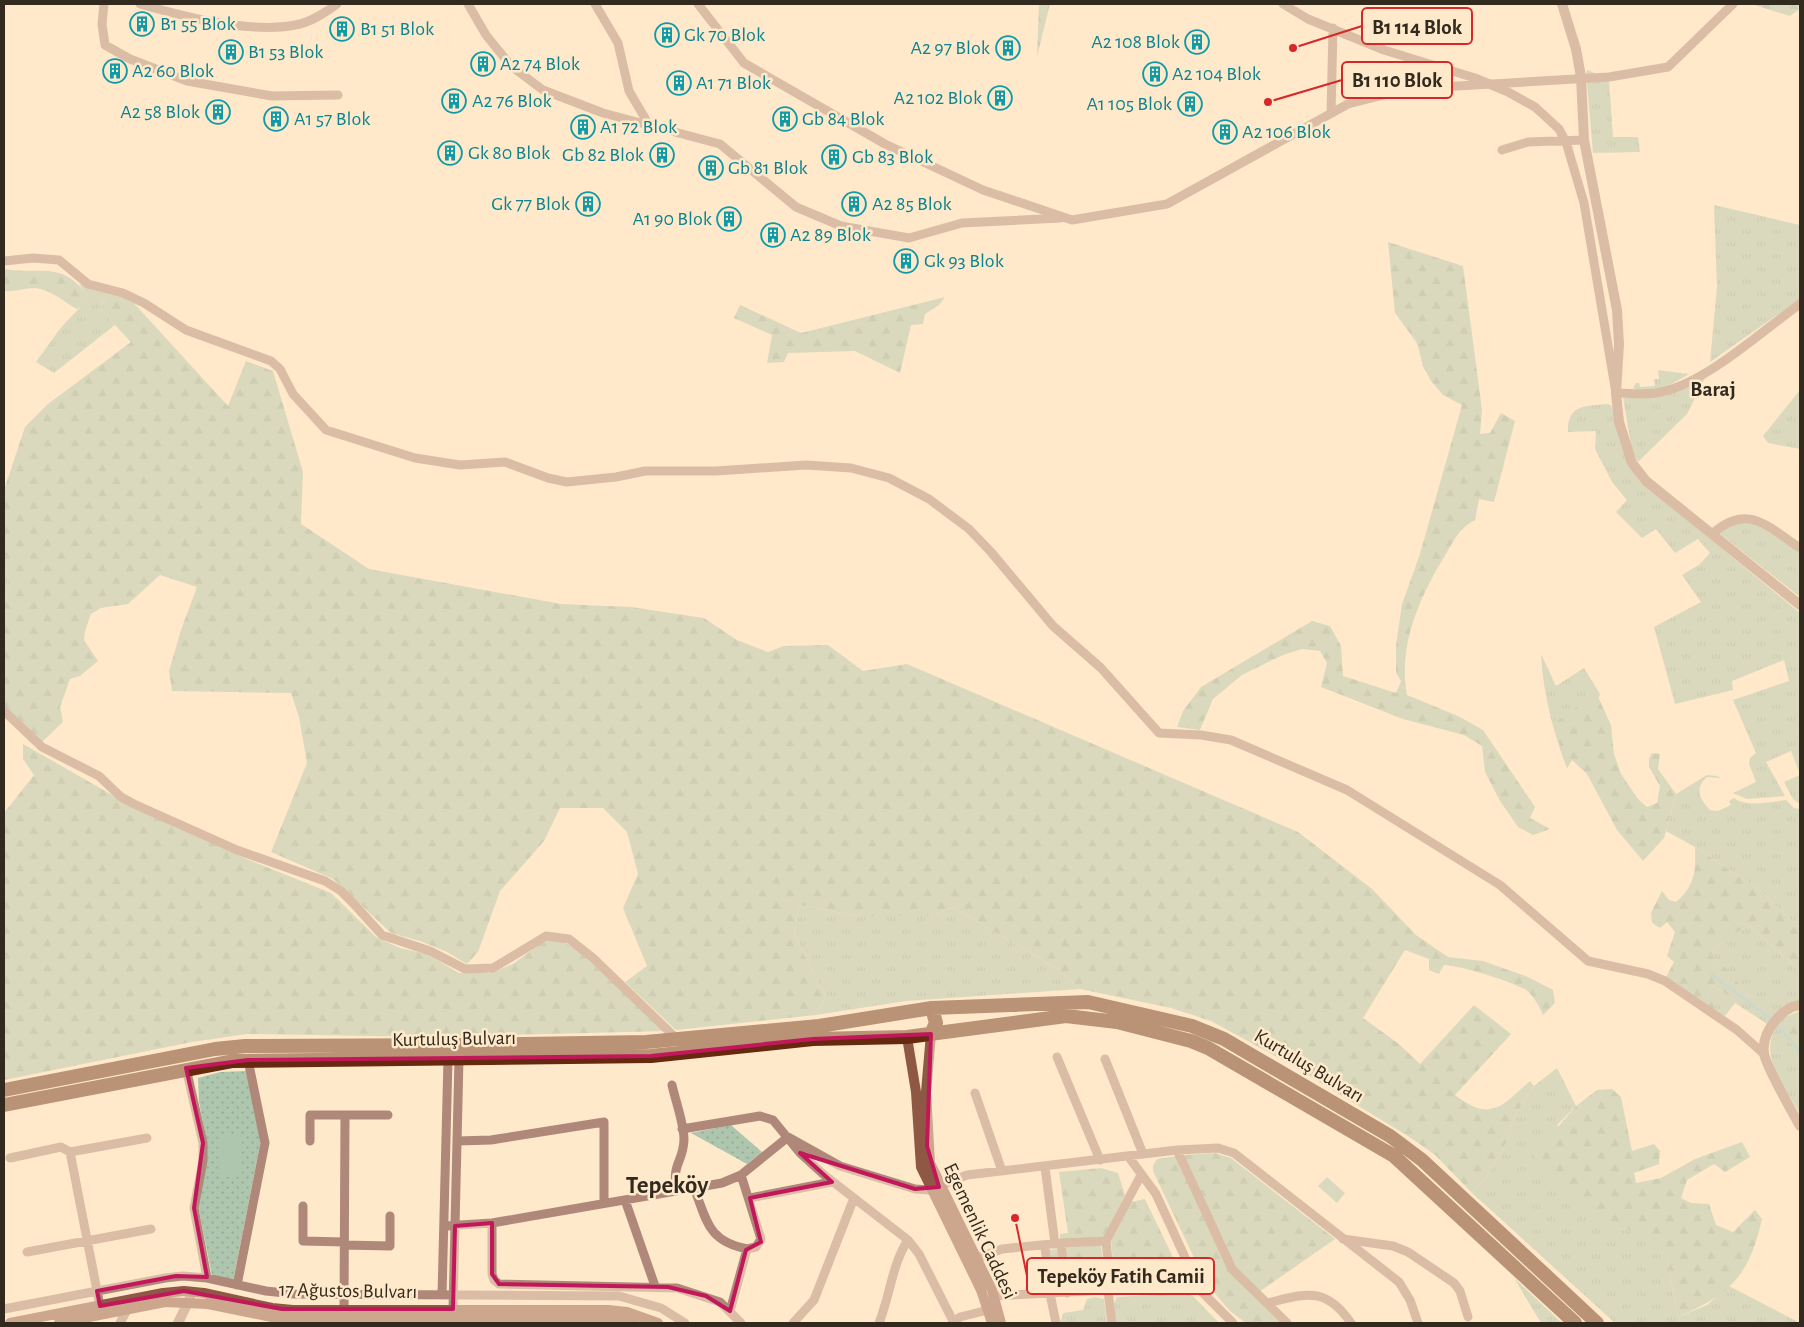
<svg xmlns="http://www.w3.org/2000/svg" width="1804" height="1327" font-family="'Alegreya Sans',sans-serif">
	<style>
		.grass { fill: url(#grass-tufts) }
		.forest { fill: url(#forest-firs) }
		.park { fill: url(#park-dots) }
		.garden { fill: #adc6ad }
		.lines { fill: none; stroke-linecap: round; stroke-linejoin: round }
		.stream { stroke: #8ec4cd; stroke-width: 2.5 }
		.minor { stroke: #af887a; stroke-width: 9 }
		.tertiary { stroke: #af887a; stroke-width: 10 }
		.secondary { stroke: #8f5844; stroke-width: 10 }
		.trunk { stroke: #66280f; stroke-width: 14 }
		.marked { fill: none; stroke: #c2185b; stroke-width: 4; stroke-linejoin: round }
		.labels { text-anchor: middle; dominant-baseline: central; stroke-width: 5; stroke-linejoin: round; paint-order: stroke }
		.culture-label { font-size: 20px; fill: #0d838f; stroke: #ffe9cb; text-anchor: start }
		.street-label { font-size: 20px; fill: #322a1f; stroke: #ffe9cb }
		.neighbourhood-label { font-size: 21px; font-weight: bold; fill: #322a1f; stroke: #ffe9cb }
		.district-label { font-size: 25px; font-weight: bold; fill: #322a1f; stroke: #ffe9cb }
		.leader { fill: none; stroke: #d62828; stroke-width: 2 }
		.callout-dot { fill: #d62828; stroke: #ffe9cb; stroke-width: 2 }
		.callout { fill: #ffe9cb; stroke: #d62828; stroke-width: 2 }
		.callout-label { font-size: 21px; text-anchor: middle; font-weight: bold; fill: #322a1f }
	</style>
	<defs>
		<pattern id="grass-tufts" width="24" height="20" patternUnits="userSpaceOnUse" patternTransform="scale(1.25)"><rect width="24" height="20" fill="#adc6ad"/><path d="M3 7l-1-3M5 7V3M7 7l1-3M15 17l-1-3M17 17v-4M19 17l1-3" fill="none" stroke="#95aa94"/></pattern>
		<pattern id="forest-firs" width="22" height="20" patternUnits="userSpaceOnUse" patternTransform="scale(1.25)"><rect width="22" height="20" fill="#adc6ad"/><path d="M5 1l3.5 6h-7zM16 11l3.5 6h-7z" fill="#95aa94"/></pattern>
		<pattern id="park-dots" width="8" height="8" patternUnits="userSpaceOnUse" patternTransform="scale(1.25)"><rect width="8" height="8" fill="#adc6ad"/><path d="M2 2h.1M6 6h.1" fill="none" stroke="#95aa94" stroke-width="1.8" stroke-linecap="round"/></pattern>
	</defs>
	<rect width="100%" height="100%" fill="#ffe9cb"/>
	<path class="grass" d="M1588,70L1609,80L1613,137H1638L1640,152L1593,153L1586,72Z
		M1714,205L1800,225V299L1710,362L1717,287Z
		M79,284L109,292L99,308L115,325L54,373L36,362C45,350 54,336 64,324C72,315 82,307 88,297Z
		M1658,370L1689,374C1674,383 1651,397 1633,388L1636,383H1639L1640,387L1655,386L1654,379H1659Z
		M1705,378L1687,414L1638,462L1632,450L1623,398C1659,398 1673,394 1705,378Z
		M1800,390V449L1768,443L1763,436Z
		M1608,404L1612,406C1618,434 1622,458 1640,481L1800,613V774L1791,751L1766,762L1785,796L1747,799L1733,793L1756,782L1749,764L1750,758L1756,753L1733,700L1789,681L1784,660L1732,681L1733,690L1675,704L1654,627L1701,602L1682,575L1700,564L1710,553L1698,539L1675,553L1656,529L1642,538L1616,512L1627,500L1612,482L1595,449L1596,431L1568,432C1567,404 1586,406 1608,404Z
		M1734,522H1754L1800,552V597L1719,533Z
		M4,568L12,583L4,605Z
		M1541,654L1556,686L1584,668L1600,694L1588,730L1567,768C1553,732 1543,693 1541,654Z
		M1707,775L1717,776L1721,778L1707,777C1694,789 1700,799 1710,810L1718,811L1731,805L1729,801L1734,798C1748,808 1769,802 1786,800L1794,808L1800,809V928L1758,889L1695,847L1666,831L1676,794Z
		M1800,775V804L1793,799L1784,782Z
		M799,905L858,916H930L953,907L1057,969L1080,989L906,1001L816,1015L826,997L794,935Z
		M1750,926L1800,970V1000L1784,1005L1767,1024L1735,1003L1725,1016L1713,1010L1707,996L1713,985L1739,1003L1749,995L1725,967L1711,955C1720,940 1734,932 1750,926Z
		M1777,1026L1800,1052V1114C1786,1088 1757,1055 1777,1026Z
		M1557,1068L1576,1106L1557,1125L1620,1229L1642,1230L1667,1258L1678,1317L1707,1305L1729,1286L1800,1323H1615L1472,1193L1487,1176L1506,1143L1515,1115L1534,1086Z
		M1058,1249L1063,1288L1053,1289L1049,1250Z
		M1514,1278L1562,1323H1541Z
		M1185,1293L1193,1296L1219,1323H1116L1114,1303L1117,1297Z
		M1095,1297L1104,1299L1107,1323H1060L1063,1313L1083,1310L1087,1299Z"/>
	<path class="forest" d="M1039,4H1050L1037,57Z
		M1751,4H1800V9L1790,16Z
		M1388,242L1463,266L1482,410L1480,434L1490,433L1501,413L1515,421L1494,502L1479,499L1475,520C1458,529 1454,541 1444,557C1419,599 1398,645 1407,695L1458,716L1483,730L1535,807L1530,818L1550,829L1533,835L1518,827L1500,801L1485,772L1482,746L1464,735L1403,719L1321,687L1327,663L1320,651L1302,649L1283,655L1242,675L1213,699L1200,730L1177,727L1183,711L1201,687L1312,621L1330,626L1341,646L1343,676L1396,693L1401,681L1396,673V645L1402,604L1420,554L1462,405L1443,395L1431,381L1423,366L1417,343L1395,313Z
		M4,269C40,275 64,260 88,297L84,305L77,309C64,302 50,289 35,288C24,288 15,292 4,291Z
		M109,292L131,300L228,406L246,361L273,371L303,472L301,524L369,569L561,604L631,607L704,618L737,640L768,652L784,646L828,645L863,671L907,664L1298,832L1372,889L1416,935L1448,957L1483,961L1528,977L1553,990L1555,1003L1543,1015C1539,1006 1534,996 1526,990C1511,981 1462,966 1444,965L1439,974L1429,970V959L1405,950L1363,1018L1399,1044L1420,1064L1474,1005L1511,1034L1455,1095C1491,1123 1502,1106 1530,1081L1534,1086L1515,1115L1506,1143L1487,1176L1472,1193L1435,1155L1411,1138L1288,1063L1211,1021L1171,1008L1080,989L1057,969L953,907L930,916H858L799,905L794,935L826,997L816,1015L676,1030L625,982L647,966L623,908L638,874L627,832L603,808H560L544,841L500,891L478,952L467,964L447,952L420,941L391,933L333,879L271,852L307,763L299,717L291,693L172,691L169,671L181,630L197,587L160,575L128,604L101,608L91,614L85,631L84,640L98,661L80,676L70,679L60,707L63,722L42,742L4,706V605L12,583L4,568V490L25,427L48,404L131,342L99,308Z
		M945,297L939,305L925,314L923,324L911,325L900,373L855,351L788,353L784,362L767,363L772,335L734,318L740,305L801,333Z
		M1589,698L1599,699L1611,725L1614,754L1621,774L1638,799L1647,807L1657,803L1660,786L1649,767V758L1652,753L1660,754L1658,769L1676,794L1664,838L1643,861L1617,830L1587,774L1572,760L1567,768L1553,724Z
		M23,744L135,808L249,860L331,893L376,937L400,948L427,954L459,973H490L513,964L545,940L558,939L576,949L667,1031L428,1037L247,1034L192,1042L4,1080V813L34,775L23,759Z
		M1695,847L1758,889L1800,928V970L1750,926C1735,932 1720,940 1711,955L1725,967L1749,995L1739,1003L1713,985L1707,996L1716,1005L1713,1010L1666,977L1674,962L1667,956L1675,932L1667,922L1660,928L1652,923L1651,913L1662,891L1669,900L1676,902C1695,886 1696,870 1695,847Z
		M1800,1011V1052L1777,1026L1785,1017Z
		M1612,1089L1621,1097L1632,1151L1654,1144L1660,1151L1659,1164L1634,1173L1636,1183L1661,1178L1695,1159L1742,1142L1750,1157L1725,1172L1714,1164L1687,1180L1681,1198L1691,1203L1709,1204L1716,1225L1733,1232L1755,1210L1762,1219C1749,1276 1731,1294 1678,1317L1667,1258L1642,1231L1620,1229L1597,1223L1537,1166L1534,1155L1576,1106L1597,1090Z
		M1215,1153L1231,1158L1335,1239L1259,1292L1235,1269L1183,1155Z
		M1177,1156L1228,1270L1281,1323H1246L1230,1311L1206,1283L1153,1171V1166L1157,1159Z
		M1101,1168L1118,1173L1125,1195L1103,1238L1060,1240V1234L1068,1233L1059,1172Z
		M1145,1199L1180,1272L1172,1282L1115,1285L1111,1241L1131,1202Z
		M1101,1244L1105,1286L1070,1287L1066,1246Z"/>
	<path class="park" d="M246,1071L261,1140L233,1281L212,1276L198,1205L207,1142L199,1102L198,1078L220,1072Z
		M731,1125L762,1152L747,1164L691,1133Z"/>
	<path class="garden" d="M242,1135V1177H218V1135Z
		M1327,1177L1345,1193L1337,1203L1318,1186Z"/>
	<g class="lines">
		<path class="stream" d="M1710,973L1772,1020
			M1776,1024L1800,1052"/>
		<path class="minor" d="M104,4L102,24L105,45L130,59L187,81L272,96L338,95
			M140,4C185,17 254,35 300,24C312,21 328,11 337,4
			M468,4L486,35L511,66L543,90L603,113L720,144L796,207L841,226L909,238L962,223L1060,218
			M595,4L618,43L629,91L649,125
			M698,4L744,63L885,144L983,190L1072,220L1167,204L1348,104L1392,93L1440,87L1609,77L1668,67L1733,4
			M1283,4L1308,19L1384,50L1475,78L1508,92L1535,107L1559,129L1566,142L1584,203L1616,393C1632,393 1650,396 1665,391C1709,380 1762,331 1800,304
			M1331,113L1333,28
			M1502,150L1528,142L1584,140
			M4,261L33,258L59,260L88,284L123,293L144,303L186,330L271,361L280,369L293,394L326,430L415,458L460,465L505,462L548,478L567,482L616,477L645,471H716L806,465L851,468L889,478L929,499L969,529L991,552L1053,626L1101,668L1159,733L1201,735L1231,740L1347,790L1500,885L1588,961L1648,974L1665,981L1737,1030L1764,1054
			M1712,534C1748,502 1768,527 1800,548
			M4,711L42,747L99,776L121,797L134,804L237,850L325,881L341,891L353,903L382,935L430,951L465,969L493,968L546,936L569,939L593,958L678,1040
			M1057,1057L1100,1160
			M1105,1059L1143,1154
			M186,1068L203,1143V1161L194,1208L207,1278
			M672,1085C676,1103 684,1123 684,1140C683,1163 671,1164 677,1191
			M975,1093L1002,1171
			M682,1129L760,1116L773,1120L800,1153L823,1174L908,1240L919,1254L953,1321
			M310,1141V1115H345
			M457,1141L491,1140L604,1122V1203
			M1177,1150L1232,1269L1287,1323
			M1128,1156L1156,1194L1200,1290L1233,1323
			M10,1158L61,1147L70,1152
			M1045,1167L1055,1244
			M741,1175L761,1239L756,1247L747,1249
			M694,1188C707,1220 707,1241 747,1249L730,1311
			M750,1198L832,1182
			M625,1200L655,1286
			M303,1206V1241L344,1242
			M492,1223V1274L494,1280L499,1284L677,1288L720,1302L741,1323
			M444,1226L492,1223L722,1183L741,1175L788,1137L840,1166L915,1189L929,1190L967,1175L1177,1150L1218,1148L1234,1153L1399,1282L1410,1300L1418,1323
			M1343,1239L1393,1246L1408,1252L1454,1283L1460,1291L1468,1317
			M1061,1243L1067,1293
			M344,1245L390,1246V1216
			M1045,1246L1050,1294L1056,1323
			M27,1252L151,1229
			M977,1258L1002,1249L1061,1243L1106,1241
			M237,1285L265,1143L248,1060
			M1108,1291L1112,1323
			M1111,1291L1106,1241L1141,1175
			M442,1295L448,1059
			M995,1296L1197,1285
			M1267,1303C1305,1294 1325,1285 1351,1323
			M100,1306L70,1152L147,1138
			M4,1309L165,1278L183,1276L207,1278L266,1291L294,1294L619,1296L661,1308L685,1323
			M453,1309L459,1059
			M347,1316L344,1310L345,1115H388
			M120,1323L127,1310
			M793,1323L814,1300L854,1198
			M879,1323C890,1296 892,1264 908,1240
			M952,1323L960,1317L988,1310"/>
		<path class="tertiary" d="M1562,4L1576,49L1581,77L1584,140L1617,310L1619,344L1616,393L1619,422L1632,463L1646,481L1800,605
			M1800,1005C1789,1006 1782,1013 1775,1021C1768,1029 1762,1042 1764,1053C1765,1065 1793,1113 1800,1126
			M178,1323L190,1298"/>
		<path class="secondary" d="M931,1034L926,1092L930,1163L992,1290L1001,1323
			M907,1037L916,1092L921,1167L981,1290L992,1323
			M10,1323L163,1293L184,1291L204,1293L272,1308L293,1310H608L627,1312L658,1323
			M59,1323L165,1302L208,1304L281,1319H583L619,1320L634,1323"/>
		<path class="trunk" d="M931,1034L936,1023L932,1008
			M4,1090L215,1049L245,1046L468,1045L646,1042L819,1026L932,1008L1088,1002L1192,1026L1224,1039L1390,1136L1422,1160L1597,1323
			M4,1105L233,1061L651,1056L813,1039L907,1037L1066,1016L1117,1022L1191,1041L1208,1048L1394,1156L1575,1323"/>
	</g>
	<path d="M0 0H1804V1327H0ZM931,1034L927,1146L939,1187L915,1189L800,1153L832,1182L750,1198L761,1242L746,1250L730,1311L706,1296L668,1287L499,1284L492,1274V1223L455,1226L453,1309H282L184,1291L100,1306L97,1291L176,1276L207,1277L194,1208L203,1143L186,1068L248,1060L651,1056L813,1039Z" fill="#ffe9cb" fill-opacity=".55" fill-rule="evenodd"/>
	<path class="marked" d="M931,1034L927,1146L939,1187L915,1189L800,1153L832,1182L750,1198L761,1242L746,1250L730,1311L706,1296L668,1287L499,1284L492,1274V1223L455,1226L453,1309H282L184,1291L100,1306L97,1291L176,1276L207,1277L194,1208L203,1143L186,1068L248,1060L651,1056L813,1039Z"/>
	<defs>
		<g id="building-ring" transform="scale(1.25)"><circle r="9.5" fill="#ffe9cb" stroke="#0f9aa8" stroke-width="1.5"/><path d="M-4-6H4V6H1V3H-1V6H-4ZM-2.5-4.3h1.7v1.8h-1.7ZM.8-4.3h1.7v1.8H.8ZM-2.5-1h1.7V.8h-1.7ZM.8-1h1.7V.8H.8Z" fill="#0f9aa8"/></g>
	</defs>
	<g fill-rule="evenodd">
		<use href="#building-ring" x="142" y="24"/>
		<use href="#building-ring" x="342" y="29"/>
		<use href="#building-ring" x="667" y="35"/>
		<use href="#building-ring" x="1197" y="42"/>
		<use href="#building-ring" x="1008" y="48"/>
		<use href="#building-ring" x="231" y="52"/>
		<use href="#building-ring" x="483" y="64"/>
		<use href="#building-ring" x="115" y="71"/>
		<use href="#building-ring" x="1155" y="74"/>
		<use href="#building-ring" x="679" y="83"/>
		<use href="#building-ring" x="1000" y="98"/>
		<use href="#building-ring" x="454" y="101"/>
		<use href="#building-ring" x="1190" y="104"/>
		<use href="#building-ring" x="218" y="112"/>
		<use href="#building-ring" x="276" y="119"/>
		<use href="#building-ring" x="785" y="119"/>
		<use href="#building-ring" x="583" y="127"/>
		<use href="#building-ring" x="1225" y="132"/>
		<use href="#building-ring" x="450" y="153"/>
		<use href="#building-ring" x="662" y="155"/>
		<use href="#building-ring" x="834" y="157"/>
		<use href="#building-ring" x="711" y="168"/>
		<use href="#building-ring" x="588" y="204"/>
		<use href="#building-ring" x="854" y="204"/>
		<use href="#building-ring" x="729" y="219"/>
		<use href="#building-ring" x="773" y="235"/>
		<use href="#building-ring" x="906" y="261"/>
	</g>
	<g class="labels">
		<g class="culture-label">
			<text x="160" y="24">B1 55 Blok</text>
			<text x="360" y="29">B1 51 Blok</text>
			<text x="684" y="35">Gk 70 Blok</text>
			<text x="1180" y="42" text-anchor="end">A2 108 Blok</text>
			<text x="990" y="48" text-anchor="end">A2 97 Blok</text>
			<text x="248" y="52">B1 53 Blok</text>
			<text x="500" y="64">A2 74 Blok</text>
			<text x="132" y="71">A2 60 Blok</text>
			<text x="1172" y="74">A2 104 Blok</text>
			<text x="696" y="83">A1 71 Blok</text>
			<text x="982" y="98" text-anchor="end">A2 102 Blok</text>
			<text x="472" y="101">A2 76 Blok</text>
			<text x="1172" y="104" text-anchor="end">A1 105 Blok</text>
			<text x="200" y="112" text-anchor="end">A2 58 Blok</text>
			<text x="294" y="119">A1 57 Blok</text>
			<text x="802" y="119">Gb 84 Blok</text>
			<text x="600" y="127">A1 72 Blok</text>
			<text x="1242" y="132">A2 106 Blok</text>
			<text x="468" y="153">Gk 80 Blok</text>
			<text x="644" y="155" text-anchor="end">Gb 82 Blok</text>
			<text x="852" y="157">Gb 83 Blok</text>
			<text x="728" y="168">Gb 81 Blok</text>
			<text x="570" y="204" text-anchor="end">Gk 77 Blok</text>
			<text x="872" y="204">A2 85 Blok</text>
			<text x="712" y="219" text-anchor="end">A1 90 Blok</text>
			<text x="790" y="235">A2 89 Blok</text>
			<text x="924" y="261">Gk 93 Blok</text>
		</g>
		<g class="street-label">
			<text transform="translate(454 1039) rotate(-1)">Kurtuluş Bulvarı</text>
			<text transform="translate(1309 1066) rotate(31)">Kurtuluş Bulvarı</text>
			<text transform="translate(980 1231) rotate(65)">Egemenlik Caddesi</text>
			<text transform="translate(348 1291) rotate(1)">17 Ağustos Bulvarı</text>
		</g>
		<g class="neighbourhood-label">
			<text x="1713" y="389">Baraj</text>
		</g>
		<g class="district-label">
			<text x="667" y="1185">Tepeköy</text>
		</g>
	</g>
	<path class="leader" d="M1293 48L1362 26M1268 102L1342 80M1015 1218L1027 1276"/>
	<g class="callout-dot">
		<circle cx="1293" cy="48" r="5"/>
		<circle cx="1268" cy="102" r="5"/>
		<circle cx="1015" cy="1218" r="5"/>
	</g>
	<g class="callout">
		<rect x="1362" y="8" width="110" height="36" rx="5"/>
		<rect x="1342" y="62" width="110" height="36" rx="5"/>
		<rect x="1027" y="1258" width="187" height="36" rx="5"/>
	</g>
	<g class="callout-label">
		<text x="1417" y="34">B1 114 Blok</text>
		<text x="1397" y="87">B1 110 Blok</text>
		<text x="1121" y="1283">Tepeköy Fatih Camii</text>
	</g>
	<rect width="1804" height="1327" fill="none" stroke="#322a1f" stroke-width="10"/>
</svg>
